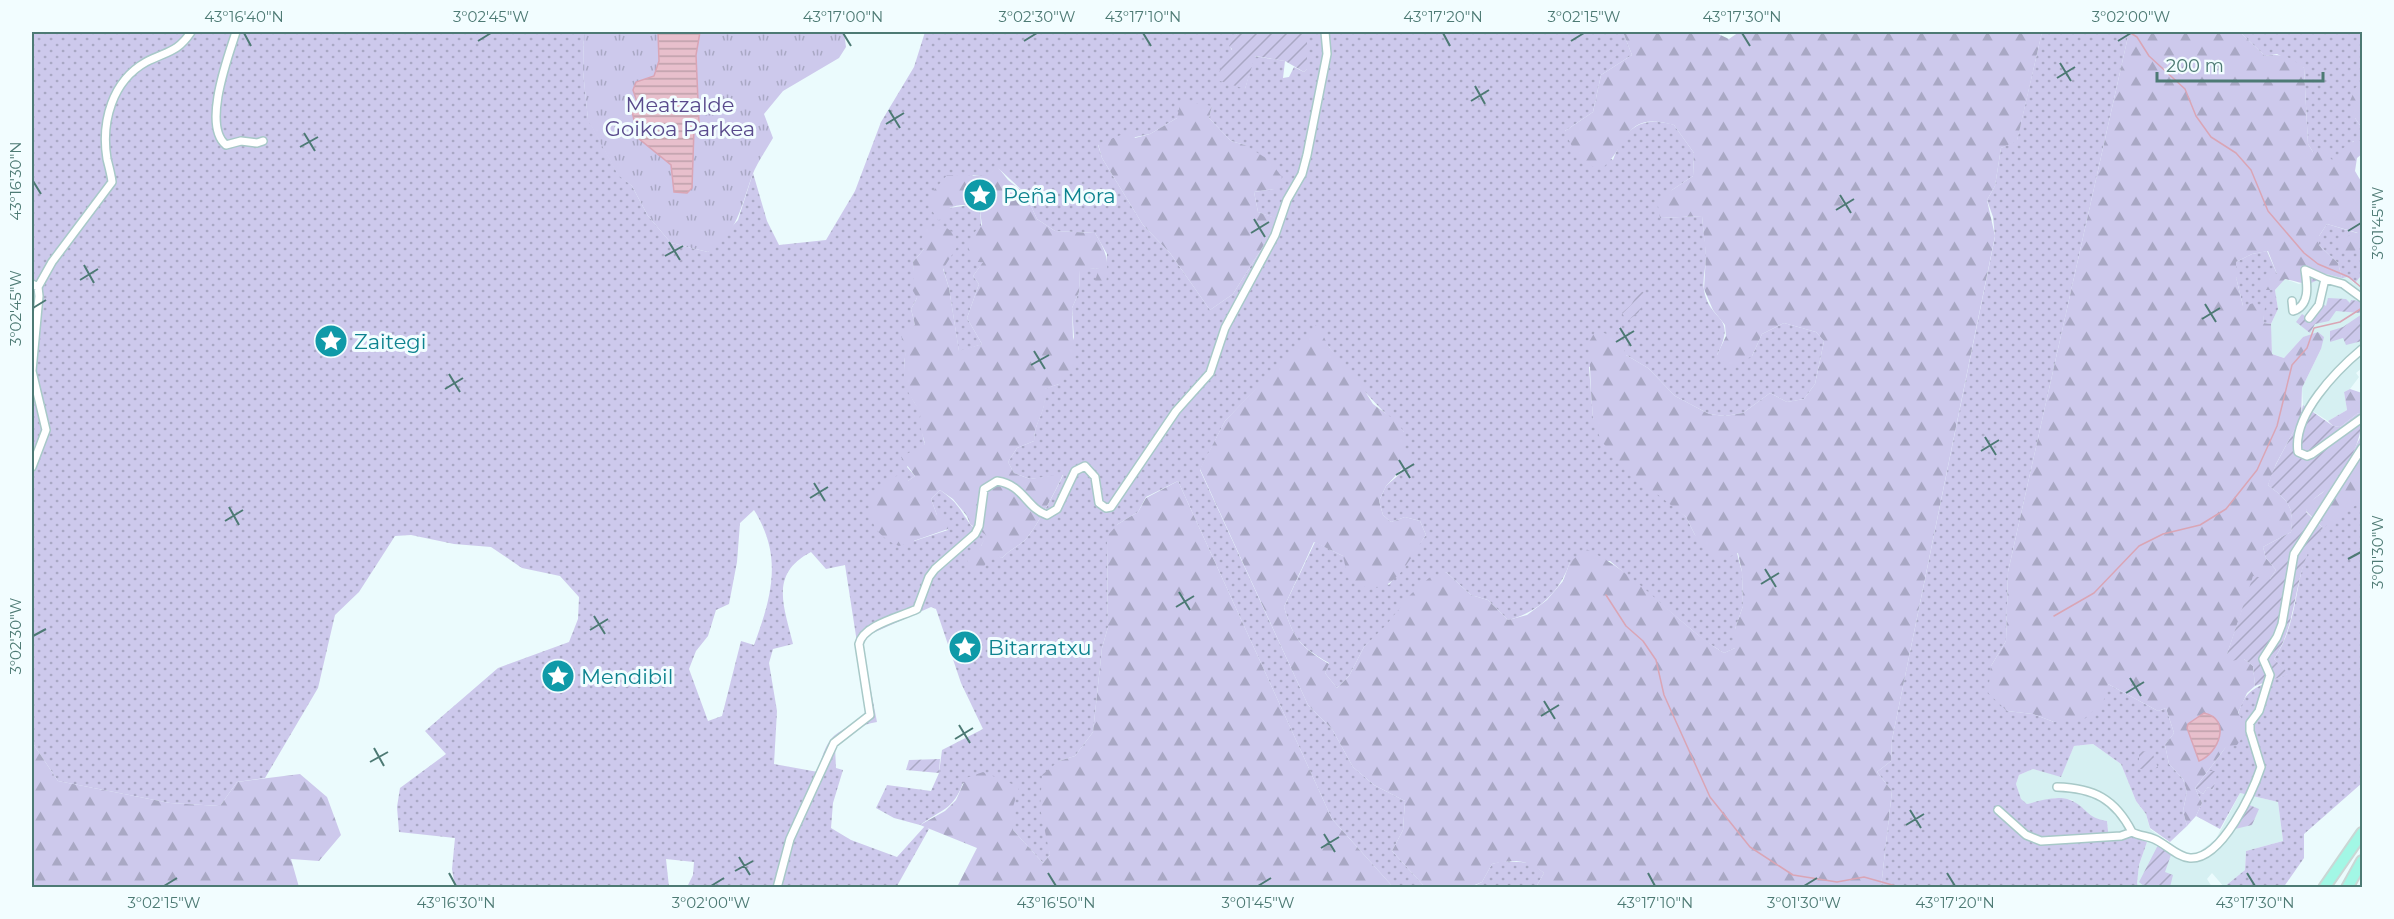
<svg xmlns="http://www.w3.org/2000/svg" width="2394" height="919" font-family="Montserrat,sans-serif">
	<style>
		.residential { fill: #d6f0f2 }
		.grass { fill: url(#grass-dots); fill-rule: evenodd }
		.forest { fill: url(#forest-firs) }
		.park { fill: url(#park-tufts) }
		.garden { fill: url(#garden-furrows) }
		.water { fill: url(#water-rules); stroke: #daa5b5; stroke-width: 1.5 }
		.lines { fill: none; stroke-linecap: round; stroke-linejoin: round }
		.stream { stroke: #daa5b5; stroke-width: 1.5 }
		.minor-casing { stroke: #a8c9c8; stroke-width: 10 }
		.highway-casing { stroke: #cad7d5; stroke-width: 14 }
		.minor { stroke: #fff; stroke-width: 7 }
		.highway { stroke: #a2f7e5; stroke-width: 10 }
		.ticks { fill: none; stroke: #4d7a74; stroke-width: 2 }
		.labels { text-anchor: middle; dominant-baseline: central; stroke-width: 6; stroke-linejoin: round; paint-order: stroke }
		.park-label { font-size: 21px; fill: #594a8c; stroke: #f2fdff }
		.culture-label { font-size: 21px; fill: #0d838f; stroke: #f2fdff; text-anchor: start }
		.neatline { fill: none; stroke: #4d7a74; stroke-width: 2 }
		.ticks-label { font-size: 15px; text-anchor: middle; fill: #4d7a74 }
	</style>
	<defs>
		<pattern id="grass-dots" width="8" height="8" patternUnits="userSpaceOnUse" patternTransform="scale(1.5)"><rect width="8" height="8" fill="#cdc9ec"/><path d="M2 2h.1M6 6h.1" fill="none" stroke="#a9a8c4" stroke-width="1.8" stroke-linecap="round"/></pattern>
		<pattern id="forest-firs" width="22" height="20" patternUnits="userSpaceOnUse" patternTransform="scale(1.5)"><rect width="22" height="20" fill="#cdc9ec"/><path d="M5 1l3.5 6h-7zM16 11l3.5 6h-7z" fill="#a9a8c4"/></pattern>
		<pattern id="park-tufts" width="24" height="20" patternUnits="userSpaceOnUse" patternTransform="scale(1.5)"><rect width="24" height="20" fill="#cdc9ec"/><path d="M3 7l-1-3M5 7V3M7 7l1-3M15 17l-1-3M17 17v-4M19 17l1-3" fill="none" stroke="#a9a8c4"/></pattern>
		<pattern id="garden-furrows" width="10" height="10" patternUnits="userSpaceOnUse" patternTransform="scale(1.5)"><rect width="10" height="10" fill="#cdc9ec"/><path d="M-1 1l2-2M0 10L10 0M9 11l2-2" fill="none" stroke="#a9a8c4"/></pattern>
		<pattern id="water-rules" width="6" height="5" patternUnits="userSpaceOnUse" patternTransform="scale(1.5)"><rect width="6" height="5" fill="#e8bfcc"/><path d="M0 2.5h6" fill="none" stroke="#bea0aa"/></pattern>
	</defs>
	<rect width="100%" height="100%" fill="#ebfbfd"/>
	<path class="residential" d="M2326,274L2347,277L2354,283L2362,276V368L2356,373L2359,377L2350,389L2344,392L2347,410L2328,421L2303,405L2302,388L2321,349L2303,337L2284,358L2272,354L2271,336V324L2278,309L2275,290L2285,279L2299,284Z
		M2093,744L2121,764L2136,801L2146,814L2150,829L2184,853L2195,855L2216,839L2240,793L2278,802L2283,841L2246,851L2245,870L2224,887L2212,873L2207,879L2212,887H2140L2137,884L2139,865L2147,842L2132,836L2122,840H2109L2107,821L2093,819L2072,800L2056,798L2027,804L2021,800L2016,784L2019,775L2033,769L2061,776L2074,746Z"/>
	<path class="grass" d="M32,32H584L583,71L588,119L618,174L632,186L648,216L671,243L708,252L738,220L753,173L767,221L779,245L826,240L855,191L881,122L914,67L925,32H1238L1230,46L1245,89L1254,56L1285,61L1283,78L1289,77L1294,67L1304,72L1307,69V32H1623L1632,55L1601,75L1593,112L1565,131L1613,160C1625,129 1639,115 1674,125L1694,153L1693,176L1672,190L1660,218L1702,216C1703,229 1706,243 1706,257C1706,267 1702,280 1704,290C1710,324 1738,313 1717,355L1752,356L1762,334L1784,323L1816,332L1824,341L1815,384L1804,399L1787,402L1770,393L1743,413L1725,416L1709,414L1675,396L1648,368L1626,355L1589,367L1593,418L1664,497L1686,517L1695,535L1737,553L1742,572L1743,606L1735,629V648L1724,653L1705,641L1610,561L1570,562C1560,592 1539,612 1508,620L1488,600L1471,595L1446,572L1364,647L1349,676L1337,688L1325,673L1329,663C1300,646 1294,640 1284,607L1315,542L1343,556L1389,585L1426,535L1420,521L1405,517L1391,522L1383,515L1379,501L1386,486L1402,472L1404,432C1377,406 1351,378 1329,347L1284,360L1225,421L1200,470L1308,705L1332,729L1353,767L1374,785L1405,801L1403,830L1392,851L1425,887H1393L1332,819L1178,481L1146,497L1138,512L1118,524L1107,543L1108,627L1102,648L1093,732L1075,756L1059,761L1048,834L1050,855L1043,863L1013,830V807L963,783C953,810 942,809 920,825L894,818L876,808L887,785L931,791L939,773L942,750L983,729L961,683L936,609L931,607L864,637L862,645L877,722C860,725 845,732 835,747L836,768L843,770L833,803L831,828L851,840L897,857L925,826L929,829L897,886L899,887H687L693,875L694,862L666,859L669,887H455L452,869L455,838L399,832L397,807L400,788L446,754L425,731L498,668L569,642L578,619L579,597L560,576L522,568L491,547L454,544L411,535L395,536L359,592L335,615L318,688L265,778L237,782L220,806L170,803L58,781L32,742ZM1212,106L1209,118L1231,141L1245,145L1274,189L1254,192L1258,212L1275,218L1267,240L1233,294L1210,310L1170,253L1143,225L1102,158L1098,145L1150,134L1177,118ZM997,167L1025,193L1037,219L1055,231L1095,233L1107,254L1105,284L1100,268L1080,269L1079,292L1072,308L1074,337L1059,384L1044,389C1047,414 1035,418 1034,441L1017,448L1008,462L1014,473L1030,479L1063,475C1058,487 1034,532 1024,541C1017,547 1009,550 1002,558L981,546L987,535C982,532 973,528 970,524C958,507 958,503 940,490L931,499L937,515L948,530L914,541L908,481L915,476L907,467L916,451L925,444C920,433 925,422 921,412C919,408 915,404 913,400C900,375 903,349 915,325L911,309L917,298L913,262L924,249L943,268L949,288L959,352L982,344L967,318L979,284L973,276L984,261L980,211L970,205L949,208L973,175L988,177ZM754,510C783,556 772,596 754,645L741,641L722,716L708,721L689,669L696,651L708,636L716,610L729,604L737,562L740,523ZM811,552L826,569L845,565L867,707C862,725 843,726 832,738C824,747 821,761 818,772L774,764L777,711L769,663L773,649L793,644C784,606 769,574 811,552Z
		M2042,32H2129L2008,572L2006,641L1991,666L2007,711L2033,714L2054,722L2108,684L2158,711L2166,708L2174,733L2165,745L2169,764L2183,779L2187,792L2183,811L2187,826L2170,842L2150,828L2146,814L2136,801L2121,764L2093,744L2074,746L2061,777L2033,769L2019,775L2016,784L2021,799L2027,804C2040,801 2057,795 2070,800C2087,807 2086,818 2107,821L2109,840H2122L2131,836L2147,842L2139,865L2137,884L2140,887H1881L1892,791L1877,772L1891,761L1892,740L1995,237L1993,217L1987,200L1995,186L2001,148L2017,140Z
		M2240,32H2362V87H2356L2355,118L2362,128V141H2353L2341,165L2313,152L2308,144L2304,68L2277,54L2265,56Z
		M2327,224L2360,234L2362,267L2361,276L2355,283L2347,277L2342,278L2338,263L2319,245V236Z
		M2267,251L2277,274L2266,290H2275L2278,309L2271,324L2263,323L2264,307L2243,306L2236,277V262L2252,254Z
		M2362,501V783L2304,834V858L2283,888L2224,887L2245,870L2246,851L2283,841L2278,802L2240,793L2220,829L2196,816L2202,803L2195,788L2203,794L2208,787L2213,790L2217,771H2208C2214,762 2223,753 2227,744C2248,696 2233,694 2288,674L2274,659C2313,602 2279,537 2362,501Z
		M1503,861L1532,863L1544,873L1536,887L1470,888L1482,882L1492,864Z"/>
	<path class="forest" d="M1623,32H1714L1729,39L1739,32H2042L2017,141L2001,148L1995,186L1987,200L1995,236L1892,740L1891,761L1877,772L1892,791L1881,887H1536L1544,873C1528,859 1512,859 1492,864L1482,882L1470,887H1425L1392,851L1403,830L1405,801L1374,785L1353,767L1332,729L1308,705L1200,469L1225,421L1317,324L1329,347L1359,382L1373,404L1396,421L1404,432V450L1410,460L1386,486L1379,501L1383,515L1391,522L1405,517L1420,521L1426,535C1405,565 1389,608 1348,578L1343,556L1314,542L1284,607C1294,640 1300,646 1329,664L1325,673L1337,688L1349,676L1364,647L1387,624L1411,594L1429,578L1446,572L1471,595L1488,600L1508,620L1527,615L1547,600L1563,581L1570,562L1586,549C1639,574 1675,623 1724,653L1735,648V629L1743,606L1742,572L1738,553L1717,562L1695,535L1686,517L1633,475L1601,441L1593,418L1591,392L1589,342L1596,330L1620,339L1626,355L1648,368L1675,396L1709,414L1725,416L1743,413L1770,393L1787,402L1804,399L1815,384L1824,341L1816,332L1784,323L1762,334L1752,356L1731,368L1717,355L1726,336L1725,325L1713,310L1704,289L1706,256L1702,216L1660,218L1657,200L1693,176L1694,153L1674,125C1621,110 1630,147 1601,169C1581,165 1572,149 1565,131L1593,112L1601,75L1632,55Z
		M2129,32H2240L2265,56C2282,53 2291,57 2304,68L2308,144L2313,152L2327,149L2331,159L2340,164L2342,149L2354,141H2362V154L2357,158L2355,171L2362,183V246L2352,253L2343,250L2339,239L2358,233L2327,224L2319,236V245L2338,263L2342,278L2326,274C2306,289 2307,283 2285,279L2275,290H2266L2260,283L2267,273L2277,274L2268,251L2252,254L2236,262V277L2243,306L2254,303L2265,307L2263,323L2271,324L2272,354L2284,358L2303,337L2318,332L2324,337L2321,349L2302,388L2301,417L2276,464L2268,485C2287,500 2295,506 2291,532L2263,547L2266,558L2276,570L2270,579L2247,596L2227,654L2244,659L2253,666L2255,686L2247,693L2238,713C2247,725 2246,734 2237,745L2226,747L2195,788L2202,803L2196,816L2187,826L2183,811L2187,792L2183,779L2169,764L2165,745L2174,733L2166,708L2158,711L2108,684L2103,703L2085,718L2054,722L2033,714L2007,711L1988,693L1991,666L2006,641L2008,572Z
		M2356,87H2362V128L2355,118L2350,101Z
		M1181,101L1212,106L1209,118L1231,141L1245,145L1269,160L1282,177L1274,189L1254,192L1258,212L1276,218L1267,240L1233,294L1210,310L1170,253L1143,225L1102,158L1098,144L1131,131L1135,138L1150,134L1177,118Z
		M997,166L1008,180L1025,193L1037,219L1055,231L1095,233C1107,253 1109,260 1106,285L1095,281L1099,268L1080,270L1079,292L1072,308L1074,369L1059,384L1045,389C1047,414 1035,418 1034,441L1017,448L1008,462L1014,473L1030,479L1063,474C1058,487 1034,532 1024,541C1017,547 1009,550 1002,558L992,554L981,571L970,568L966,556L973,547L981,546L986,535L970,524L967,516L953,499L940,490L931,499L937,515L949,518L948,529L899,546C875,536 868,520 869,495L898,475L908,481L915,476L901,457L925,444L919,422L921,413C914,402 903,388 904,374C904,359 908,350 901,336L915,325L911,309L917,298L910,286L914,278L913,262L924,249L921,240L926,228L944,226L955,234L957,247L943,269L949,288L959,351L982,344L967,318L979,284L973,276L983,262H972C964,247 969,235 982,225L980,211C969,204 962,203 949,208L948,219L938,220L931,209L929,196L947,175L988,176Z
		M2350,389L2362,393V415L2358,413L2340,427L2333,426L2328,421L2347,410L2344,392Z
		M2362,434V501L2323,528L2306,511L2308,503L2322,493L2346,465Z
		M1178,481L1332,819L1393,887H957L977,848L920,825L945,811L956,800L966,778L983,772L1019,787L1013,807V830L1043,863L1050,855L1040,808L1042,775L1059,761L1075,756L1093,732L1102,648L1108,627L1107,543L1109,534L1118,524L1138,512L1146,498Z
		M32,742L58,781L170,803L220,806L237,782L300,774L327,797L341,835L319,861L291,859L299,887H32Z"/>
	<path class="park" d="M584,32H844L846,47L839,58L783,91L764,114L773,138C766,150 757,163 752,176C741,207 737,234 708,252L671,243L648,216L632,186L618,175L588,120L583,71Z"/>
	<path class="garden" d="M1238,32H1307V69L1304,72L1285,61L1255,56L1245,89L1217,80L1223,60L1232,49L1229,46Z
		M1640,290L1648,296L1638,313L1627,321L1622,313L1631,305Z
		M2328,298L2346,299L2350,303L2351,300L2360,301V313L2336,311L2329,321L2315,324L2310,333L2296,322L2302,314L2311,320L2323,304L2326,306Z
		M2362,314V341L2346,345L2343,338L2330,342V331L2343,327Z
		M2303,405L2333,426L2340,427L2358,413L2362,415C2362,445 2345,471 2324,491C2316,498 2309,500 2306,512L2323,528C2291,566 2301,619 2274,659L2289,674L2255,686L2253,666L2244,659L2230,661L2227,654L2253,576L2270,579L2276,570L2266,558L2263,547L2291,532C2295,506 2287,500 2268,485C2276,457 2297,433 2303,405Z
		M2139,751L2152,752L2158,768L2139,769Z
		M940,759L939,773L906,770L909,760Z
		M2208,771H2218L2213,790L2208,787L2203,794L2195,788Z
		M2247,804L2259,809L2252,825L2235,829Z
		M2158,845L2172,852L2165,872L2173,875L2170,887H2145L2139,882Z"/>
	<path class="water" d="M658,32H700L696,55L699,123L694,129L692,188L687,193L674,192L671,165L638,138L632,111L637,102L633,90L636,82L654,76L659,61Z
		M2204,713C2232,719 2219,753 2199,761L2187,728L2188,724Z"/>
	<g class="lines">
		<path class="stream" d="M2129,32L2137,37L2149,56L2185,89L2196,116L2211,137L2236,153L2251,170L2268,211L2304,253L2318,264L2349,277L2362,288
			M1606,595L1626,626L1643,641L1656,660L1664,695L1710,797L1750,847L1793,875L1837,882L1864,877L1903,888
			M2054,616L2094,593L2139,546L2163,534L2200,525L2226,509L2257,470L2277,426L2292,365L2307,348L2314,328L2340,322L2362,308"/>
		<g class="minor-casing">
			<path id="minor" d="M236,32C228,57 202,126 226,145L241,141L257,143L263,141
				M32,284L38,287L39,296L32,371L46,430L32,467
				M38,287L52,262L112,182C111,174 109,167 107,159C101,122 112,81 146,62C167,51 177,53 191,32
				M2292,301L2293,311C2311,305 2307,284 2305,270L2325,279
				M2309,318L2319,305L2325,279L2343,284L2362,298
				M2362,349C2337,370 2292,415 2298,452L2307,456L2312,454L2362,418
				M2057,787C2094,788 2115,799 2132,832C2139,836 2147,836 2154,839C2166,844 2177,857 2190,858C2222,860 2253,791 2261,767L2250,731V723L2259,711L2270,675L2263,659L2277,637L2282,624L2294,554L2362,448
				M1998,810L2026,835L2041,841L2121,836L2132,832
				M777,888L790,839L834,743L870,715L859,644C863,625 900,617 917,609L929,577L935,569L975,534L979,526L984,489L997,481C1024,485 1026,508 1047,515L1057,509L1075,471L1085,466L1095,477L1099,503L1106,508L1111,507L1176,411L1210,373L1225,328L1275,235L1287,200L1302,174L1307,155L1327,54L1325,32"/>
		</g>
		<g class="highway-casing">
			<path id="highway" d="M2324,888L2362,833
				M2347,888L2362,861"/>
		</g>
		<use href="#minor" class="minor"/>
		<use href="#highway" class="highway"/>
	</g>
	<path class="ticks" d="M244,33L251,46M843,33L851,46M1143,33L1151,46M1443,33L1450,46M1742,33L1750,46M478,41L491,33M1024,41L1037,33M1571,41L1584,33M2118,41L2131,33M2060,63L2071,81M2057,78L2075,67M1475,86L1485,104M1471,101L1489,90M889,110L900,128M886,124L904,113M304,133L315,151M300,147L318,137M33,181L41,194M1840,195L1851,213M1836,210L1854,199M1254,219L1265,237M2348,231L2361,223M1251,233L1269,222M669,242L680,260M665,256L683,246M84,265L94,283M80,280L98,269M2205,304L2216,322M33,308L46,300M2202,319L2220,308M1620,328L1631,346M1616,342L1634,331M1034,351L1045,369M1031,365L1049,355M449,374L460,392M445,389L463,378M1985,437L1996,455M1981,451L1999,440M1399,460L1410,478M1396,475L1414,464M814,483L825,501M810,498L828,487M229,507L239,525M225,521L243,510M2348,559L2361,552M1765,569L1776,587M1761,584L1779,573M1179,592L1190,610M1176,607L1194,596M594,616L605,634M590,630L608,619M33,636L46,629M2130,678L2141,696M2126,693L2144,682M1544,701L1555,719M1541,716L1559,705M959,725L970,743M955,739L973,728M374,748L384,766M370,762L388,752M1910,810L1921,828M1906,825L1924,814M1324,834L1335,852M1321,848L1339,837M739,857L750,875M735,871L753,861M449,873L456,886M1048,873L1056,886M1648,873L1655,886M1947,873L1955,886M2247,873L2255,886M164,886L177,878M711,886L724,878M1258,886L1271,878M1804,886L1817,878"/>
	<defs>
		<g id="sight-disc" transform="scale(1.725)"><circle r="9.5" fill="#0f9aa8" stroke="#f2fdff"/><path d="M0-6L1.8-2.2L6-1.7L2.9 1.2L3.7 5.4L0 3.3L-3.7 5.4L-2.9 1.2L-6-1.7L-1.8-2.2Z" fill="#fff"/></g>
	</defs>
	<g fill-rule="evenodd">
		<use href="#sight-disc" x="980" y="195"/>
		<use href="#sight-disc" x="331" y="341"/>
		<use href="#sight-disc" x="965" y="647"/>
		<use href="#sight-disc" x="558" y="676"/>
	</g>
	<g class="labels">
		<g class="park-label">
			<text x="680" y="104">Meatzalde<tspan x="680" dy="24">Goikoa Parkea</tspan></text>
		</g>
		<g class="culture-label">
			<text x="1003" y="195">Peña Mora</text>
			<text x="354" y="341">Zaitegi</text>
			<text x="988" y="647">Bitarratxu</text>
			<text x="581" y="676">Mendibil</text>
		</g>
	</g>
	<rect width="2394" height="919" fill="none" stroke="#f2fdff" stroke-width="66"/>
	<path d="M2157 72v9h166v-9" fill="none" stroke="#4d7a74" stroke-width="3"/>
	<text x="2166" y="72" font-size="18" fill="#4d7a74" stroke="#f2fdff" stroke-width="4.5" paint-order="stroke">200 m</text>
	<rect x="33" y="33" width="2328" height="853" class="neatline"/>
	<g class="ticks-label">
		<text x="244" y="22">43°16'40"N</text>
		<text x="491" y="22">3°02'45"W</text>
		<text x="843" y="22">43°17'00"N</text>
		<text x="1037" y="22">3°02'30"W</text>
		<text x="1143" y="22">43°17'10"N</text>
		<text x="1443" y="22">43°17'20"N</text>
		<text x="1584" y="22">3°02'15"W</text>
		<text x="1742" y="22">43°17'30"N</text>
		<text x="2131" y="22">3°02'00"W</text>
		<text transform="translate(16 181) rotate(-90)" y="5">43°16'30"N</text>
		<text transform="translate(2378 223) rotate(-90)" y="5">3°01'45"W</text>
		<text transform="translate(16 308) rotate(-90)" y="5">3°02'45"W</text>
		<text transform="translate(2378 552) rotate(-90)" y="5">3°01'30"W</text>
		<text transform="translate(16 636) rotate(-90)" y="5">3°02'30"W</text>
		<text x="164" y="908">3°02'15"W</text>
		<text x="456" y="908">43°16'30"N</text>
		<text x="711" y="908">3°02'00"W</text>
		<text x="1056" y="908">43°16'50"N</text>
		<text x="1258" y="908">3°01'45"W</text>
		<text x="1655" y="908">43°17'10"N</text>
		<text x="1804" y="908">3°01'30"W</text>
		<text x="1955" y="908">43°17'20"N</text>
		<text x="2255" y="908">43°17'30"N</text>
	</g>
</svg>
